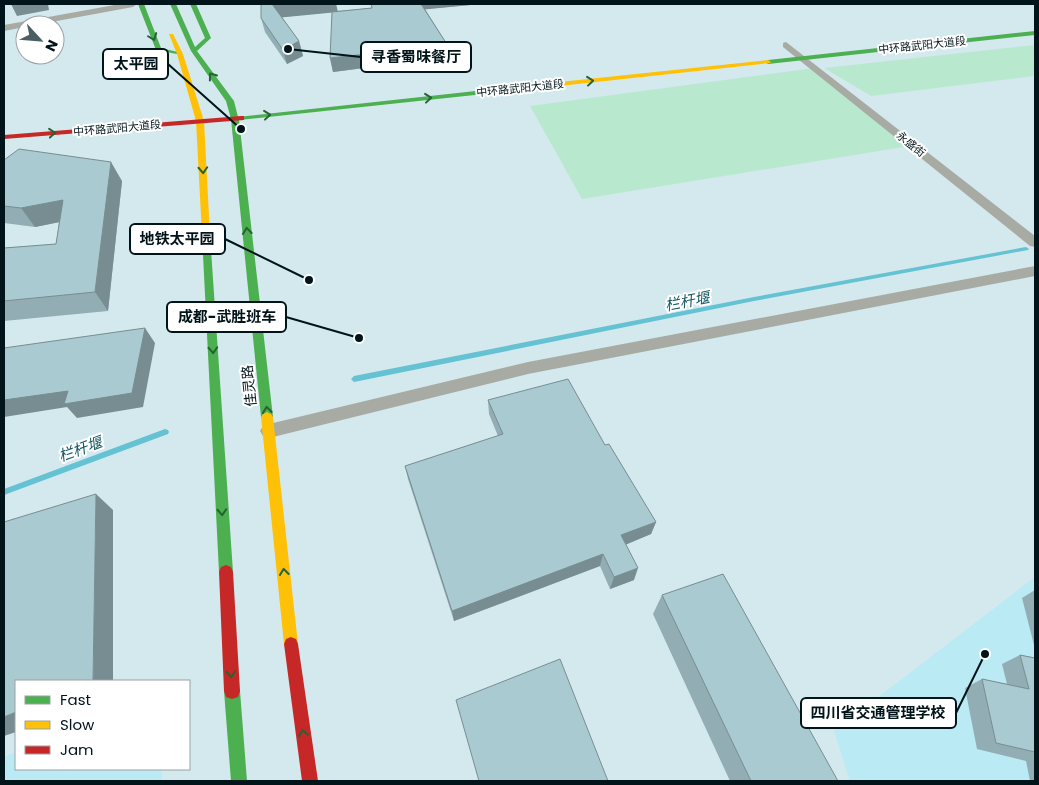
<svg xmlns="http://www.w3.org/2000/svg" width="1039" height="785" font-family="Poppins,'Noto Sans SC',sans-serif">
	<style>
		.built { fill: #baeaf4 }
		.green { fill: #b8e9cf }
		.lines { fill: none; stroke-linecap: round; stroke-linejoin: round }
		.stream { fill: #64c2d3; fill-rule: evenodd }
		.street { fill: #a8aba3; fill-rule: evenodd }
		.fast { fill: #4caf50; fill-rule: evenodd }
		.slow { fill: #ffc107; fill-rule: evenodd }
		.jam { fill: #c62828; fill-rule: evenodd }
		.wall { fill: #92aeb4 }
		.shaded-wall { fill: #778d92 }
		.building { fill: #aacad1; stroke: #778d92 }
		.oneway { stroke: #266234 }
		.labels { text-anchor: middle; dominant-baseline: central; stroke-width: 4; stroke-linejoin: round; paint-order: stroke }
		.far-street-label { font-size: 11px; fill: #001419; stroke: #fff }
		.street-label { font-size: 14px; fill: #001419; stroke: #fff }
		.water-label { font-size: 15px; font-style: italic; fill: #155864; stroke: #fff }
		.leader { fill: none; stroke: #001419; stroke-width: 2 }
		.callout-dot { fill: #001419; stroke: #fff; stroke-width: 2 }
		.callout { fill: #fff; stroke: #001419; stroke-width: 2 }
		.callout-label { font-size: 15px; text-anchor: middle; font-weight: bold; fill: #001419 }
	</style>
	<rect width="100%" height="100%" fill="#d3e9ee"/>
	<path class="built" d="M1035,577V781H850L834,731Z
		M16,752V769H161L162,781H4V757Z"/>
	<path class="green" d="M1035,45V76L871,96L824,68Z
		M814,68L910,146L582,199L530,106Z"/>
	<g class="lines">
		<path class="stream" d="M1026,247L1029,249L1028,250L754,301L354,382L351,379L354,376L754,297Z
			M165,429L168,430L169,432L168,434L4,495V489Z"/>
		<path class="street" d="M120,4H137L133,7L35,25H25V27L4,31V25Z
			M786,42L1035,236V247L1030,246L783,47V43Z
			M1035,266V276L528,374L269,438L263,436L260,431L263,426L269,424L528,362Z"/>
		<path class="fast" d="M138,4H144L161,48L182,53V55L156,50Z
			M170,4H176L195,47L205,38L190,4H196L211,38L197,51L234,101L238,117L550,83L553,85L550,87L239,120L273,417L271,420H263L261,417L231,119L226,101L191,51Z
			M1035,31V35L768,64L765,62L768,60Z
			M206,232L210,235L233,572L231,577L226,579L221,577L219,572L202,235Z
			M232,683L238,685L240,691L247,781H231L224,691L226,685Z"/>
		<path class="slow" d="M169,34H173L183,54L204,121L210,235L206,238L202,235L196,121L177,54Z
			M768,60L771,62L770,63L550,87L547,85L550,83Z
			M267,412L271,414L273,417L298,644L296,649L291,651L286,649L284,644L261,417L263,414Z"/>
		<path class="jam" d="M241,116H244V120L4,139V135Z
			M226,565L231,567L233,572L240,691L238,697L232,699L226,697L224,691L219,572L221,567Z
			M291,637L296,639L298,644L318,781H302L284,644L286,639Z"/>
	</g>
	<path class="wall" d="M261,4H336L337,11L371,8L481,4L425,9L450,49L451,62L387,67V65L333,72L330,58L332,12L282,17L299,41L303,56L287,64L265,32L261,18Z
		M4,160L122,181L108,311L4,321V248L56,244L59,222L35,227L4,223Z
		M488,400L605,445L656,522L651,534L626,544L634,580L610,589L600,566L454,621L408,479L405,466L498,436L489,414Z
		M1035,590V649L1022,598Z
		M662,595L838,781H730L653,614Z
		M1020,655L1035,658V781H1030L1026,761L977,749L965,688L982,679L1007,684L1002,664Z"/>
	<path class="shaded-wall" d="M11,4H48L49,10L17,16Z
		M272,4H336L338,12L276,18Z
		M418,4H481L419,10Z
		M299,41L303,56L287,64L283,50Z
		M385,52L387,65L333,72L330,58Z
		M111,162L122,181L108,311L95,292Z
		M63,200L75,219L35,227L21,208Z
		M145,328L155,343L143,407L77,418L67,407L4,417V400Z
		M96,494L113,510V681H93Z
		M656,522L651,534L618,548L621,535Z
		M603,554L600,566L454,621L452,611Z
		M638,568L634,580L610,589L614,577Z
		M16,712V732L4,736V717Z"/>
	<path class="building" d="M261,4H276H272L299,41L283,50L261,18Z
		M371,4H421L450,49L385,54V52L330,58L332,12L372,8Z
		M19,149L111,162L95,292L4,301V248L56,244L63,200L21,208L4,206V160Z
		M145,328L132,393L64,404L68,391L4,400V348Z
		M568,379L605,445L609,444L656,522L621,535L638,568L614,577L603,554L452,611L405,466L503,434L488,400Z
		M96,494L93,681H16V712L4,717V522Z
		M723,574L838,781H751L662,595Z
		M1020,655L1035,658V752L996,743L982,679L1029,689Z
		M560,659L608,781H479L456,700Z"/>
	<defs><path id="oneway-chevron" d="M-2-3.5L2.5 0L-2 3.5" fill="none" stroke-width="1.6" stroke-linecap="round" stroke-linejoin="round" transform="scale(1.25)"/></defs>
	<g class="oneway">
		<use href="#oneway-chevron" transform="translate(153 37) rotate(69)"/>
		<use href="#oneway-chevron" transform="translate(212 76) rotate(-125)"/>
		<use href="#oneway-chevron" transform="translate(590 81) rotate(-6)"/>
		<use href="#oneway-chevron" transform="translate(428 98) rotate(-6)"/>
		<use href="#oneway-chevron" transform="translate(267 115) rotate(-6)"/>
		<use href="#oneway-chevron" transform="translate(52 133) rotate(-5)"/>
		<use href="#oneway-chevron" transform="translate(203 170) rotate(87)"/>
		<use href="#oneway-chevron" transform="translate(247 231) rotate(-96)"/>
		<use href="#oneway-chevron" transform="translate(213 350) rotate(87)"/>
		<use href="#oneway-chevron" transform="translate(267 410) rotate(-96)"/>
		<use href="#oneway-chevron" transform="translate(222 512) rotate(87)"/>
		<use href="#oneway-chevron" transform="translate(284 572) rotate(-96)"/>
		<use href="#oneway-chevron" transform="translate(231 674) rotate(87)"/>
		<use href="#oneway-chevron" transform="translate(303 733) rotate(-98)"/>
	</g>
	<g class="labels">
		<g class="far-street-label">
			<text transform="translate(922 45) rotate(-6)">中环路武阳大道段</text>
			<text transform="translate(520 88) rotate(-6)">中环路武阳大道段</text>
			<text transform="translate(117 128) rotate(-5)">中环路武阳大道段</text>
			<text transform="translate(911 144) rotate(39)">永盛街</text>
		</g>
		<g class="street-label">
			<text transform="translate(249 386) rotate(-96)">佳灵路</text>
		</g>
		<g class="water-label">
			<text transform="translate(687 301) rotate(-11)">栏杆堰</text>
			<text transform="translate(80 449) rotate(-20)">栏杆堰</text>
		</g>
	</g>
	<path class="leader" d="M288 49L361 57M241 129L168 64M309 280L225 239M359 338L286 317M985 654L956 713"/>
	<g class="callout-dot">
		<circle cx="288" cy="49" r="5"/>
		<circle cx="241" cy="129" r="5"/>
		<circle cx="309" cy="280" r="5"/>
		<circle cx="359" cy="338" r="5"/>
		<circle cx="985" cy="654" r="5"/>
	</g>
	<g class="callout">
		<rect x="361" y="42" width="110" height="30" rx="5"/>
		<rect x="103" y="49" width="65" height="30" rx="5"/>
		<rect x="130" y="224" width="95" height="30" rx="5"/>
		<rect x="167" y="302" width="119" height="30" rx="5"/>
		<rect x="801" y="698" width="155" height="30" rx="5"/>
	</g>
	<g class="callout-label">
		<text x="416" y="62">寻香蜀味餐厅</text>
		<text x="136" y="69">太平园</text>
		<text x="177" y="244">地铁太平园</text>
		<text x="227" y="322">成都-武胜班车</text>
		<text x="878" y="718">四川省交通管理学校</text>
	</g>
	<rect width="1039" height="785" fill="none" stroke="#001419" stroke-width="10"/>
	<rect x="15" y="680" width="175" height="90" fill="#ffffff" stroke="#99a1a3"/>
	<rect x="25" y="696" width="25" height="8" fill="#4caf50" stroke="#99a1a3"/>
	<text x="60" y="705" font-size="15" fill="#001419">Fast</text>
	<rect x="25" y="721" width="25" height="8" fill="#ffc107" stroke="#99a1a3"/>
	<text x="60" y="730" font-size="15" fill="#001419">Slow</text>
	<rect x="25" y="746" width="25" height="8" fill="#c62828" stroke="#99a1a3"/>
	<text x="60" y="755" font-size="15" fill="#001419">Jam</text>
	<g transform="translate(40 40) rotate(116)"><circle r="24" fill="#ffffff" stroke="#99a1a3"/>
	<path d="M0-4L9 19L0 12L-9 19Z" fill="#4a5f64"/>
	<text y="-8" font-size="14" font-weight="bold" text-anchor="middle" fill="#001419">N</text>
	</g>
</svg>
